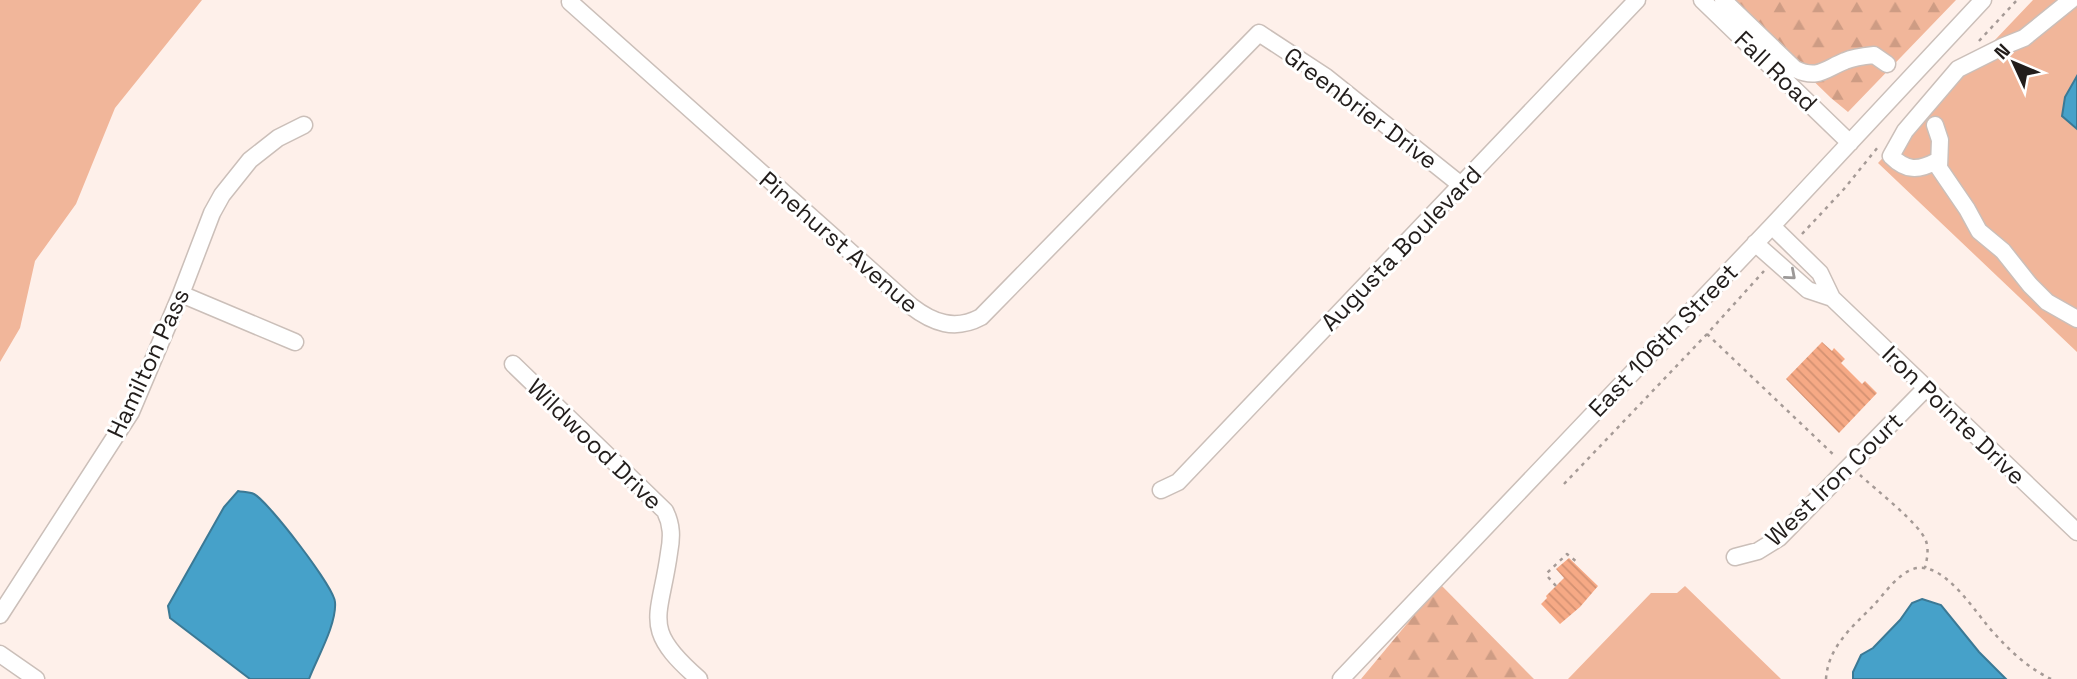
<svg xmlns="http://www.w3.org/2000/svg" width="2077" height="679" font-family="'Space Grotesk',sans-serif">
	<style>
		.green { fill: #f1b69a }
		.forest { fill: url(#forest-firs) }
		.water { fill: #46a1c9; stroke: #3b7995; stroke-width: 2 }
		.building { fill: url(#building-back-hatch) }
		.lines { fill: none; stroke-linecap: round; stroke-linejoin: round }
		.minor-casing { stroke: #cbbfb9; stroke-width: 19 }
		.path { stroke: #a59a96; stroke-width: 2.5; stroke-dasharray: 3.5 5; stroke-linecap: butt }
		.minor { stroke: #fff; stroke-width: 16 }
		.oneway { stroke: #9c9998 }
		.labels { text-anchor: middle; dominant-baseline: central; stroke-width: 6; stroke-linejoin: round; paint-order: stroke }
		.street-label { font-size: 24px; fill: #221d1b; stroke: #fff }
	</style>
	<defs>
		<pattern id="forest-firs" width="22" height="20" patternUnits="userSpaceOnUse" patternTransform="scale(1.75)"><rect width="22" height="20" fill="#f1b69a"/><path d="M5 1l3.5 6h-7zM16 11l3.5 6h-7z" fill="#ce9c84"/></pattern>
		<pattern id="building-back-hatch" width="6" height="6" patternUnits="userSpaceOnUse" patternTransform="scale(1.75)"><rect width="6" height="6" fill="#f6a985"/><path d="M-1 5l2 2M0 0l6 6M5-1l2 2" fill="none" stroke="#d39172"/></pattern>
	</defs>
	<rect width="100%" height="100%" fill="#fef0ea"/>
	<path class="green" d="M0,0H202L115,108L76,204L35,261L20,328L0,362Z
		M2033,0H2077V352L1878,163Z
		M1685,586L1781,679H1568L1651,593H1677Z"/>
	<path class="forest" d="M1730,0H1956L1848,112L1831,98Z
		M1440,584L1534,679H1361Z"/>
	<path class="water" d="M2077,76V129L2062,116L2065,97Z
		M238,491C242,492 249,492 254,494C268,501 334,587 335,602C337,624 317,658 309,679H250L170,618L168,606L224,507Z
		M1922,599L1941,605L1979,652L2006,679H1853V672L1861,655L1873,648L1900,620L1912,603Z"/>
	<path class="building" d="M1822,342L1832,351L1834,348L1845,359L1841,363L1862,384L1865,381L1877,393L1839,433L1786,379Z
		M1569,558L1598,586L1580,607L1560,624L1541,604L1547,598L1546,596L1564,578L1556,569Z"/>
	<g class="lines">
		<g class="minor-casing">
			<path id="minor" d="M1702,0L1850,143
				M1723,0L1795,69C1818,80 1825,69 1845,61C1854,57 1864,56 1874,55L1887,64
				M570,2L911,306C933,323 955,331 981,317L1259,33L1326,77L1461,185
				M1935,125L1940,140L1939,168L1967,209L1979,231L2003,251L2030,285L2047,302L2077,319
				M1937,161C1918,171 1906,171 1891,156L1905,131L1958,69L2004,46L2024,38L2071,0
				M1772,226L1820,273L1832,298L2077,532
				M1755,243L1808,290L1832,298
				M181,294L295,342
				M513,364L665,511C672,525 672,537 669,553C660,619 640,628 699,679
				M1161,490L1178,482L1637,0
				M1735,557L1758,551L1779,538L1925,389
				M0,615L131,412L181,294L212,213L222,195L250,160L278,138L304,125
				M0,654L36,679
				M1341,679L1772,226L1983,0"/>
		</g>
		<path class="path" d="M1979,41L2017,0
			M1802,234L1844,189L1878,147
			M1707,334L1836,457
			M1860,475C1875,489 1920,524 1926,541C1929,550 1927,559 1925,568
			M1564,484L1707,334L1764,271
			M1556,586L1548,577L1547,573L1567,554L1577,562
			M1826,679C1828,647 1852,627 1874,605C1884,594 1898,574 1913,569C1944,559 1976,614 1993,632C2010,651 2028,668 2051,679"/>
		<use href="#minor" class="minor"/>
	</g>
	<defs><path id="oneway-chevron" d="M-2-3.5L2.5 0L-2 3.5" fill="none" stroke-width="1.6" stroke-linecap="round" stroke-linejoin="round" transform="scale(1.75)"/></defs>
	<use class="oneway" href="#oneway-chevron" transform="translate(1791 275) rotate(41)"/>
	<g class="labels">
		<g class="street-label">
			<text transform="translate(1776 71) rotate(44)">Fall Road</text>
			<text transform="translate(1361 108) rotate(37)">Greenbrier Drive</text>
			<text transform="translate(839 242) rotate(41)">Pinehurst Avenue</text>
			<text transform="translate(1401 248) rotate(-46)">Augusta Boulevard</text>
			<text transform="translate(1663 340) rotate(-46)">East 106th Street</text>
			<text transform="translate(148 363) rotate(-65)">Hamilton Pass</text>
			<text transform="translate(1954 415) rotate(44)">Iron Pointe Drive</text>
			<text transform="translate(595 444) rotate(44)">Wildwood Drive</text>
			<text transform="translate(1834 479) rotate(-44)">West Iron Court</text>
		</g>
	</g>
	<g transform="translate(2014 63) rotate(314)" stroke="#ffffff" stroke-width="5" paint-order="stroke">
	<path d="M0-5L12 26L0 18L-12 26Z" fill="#221d1b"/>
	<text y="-10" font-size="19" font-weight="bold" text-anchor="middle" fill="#221d1b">N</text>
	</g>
</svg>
